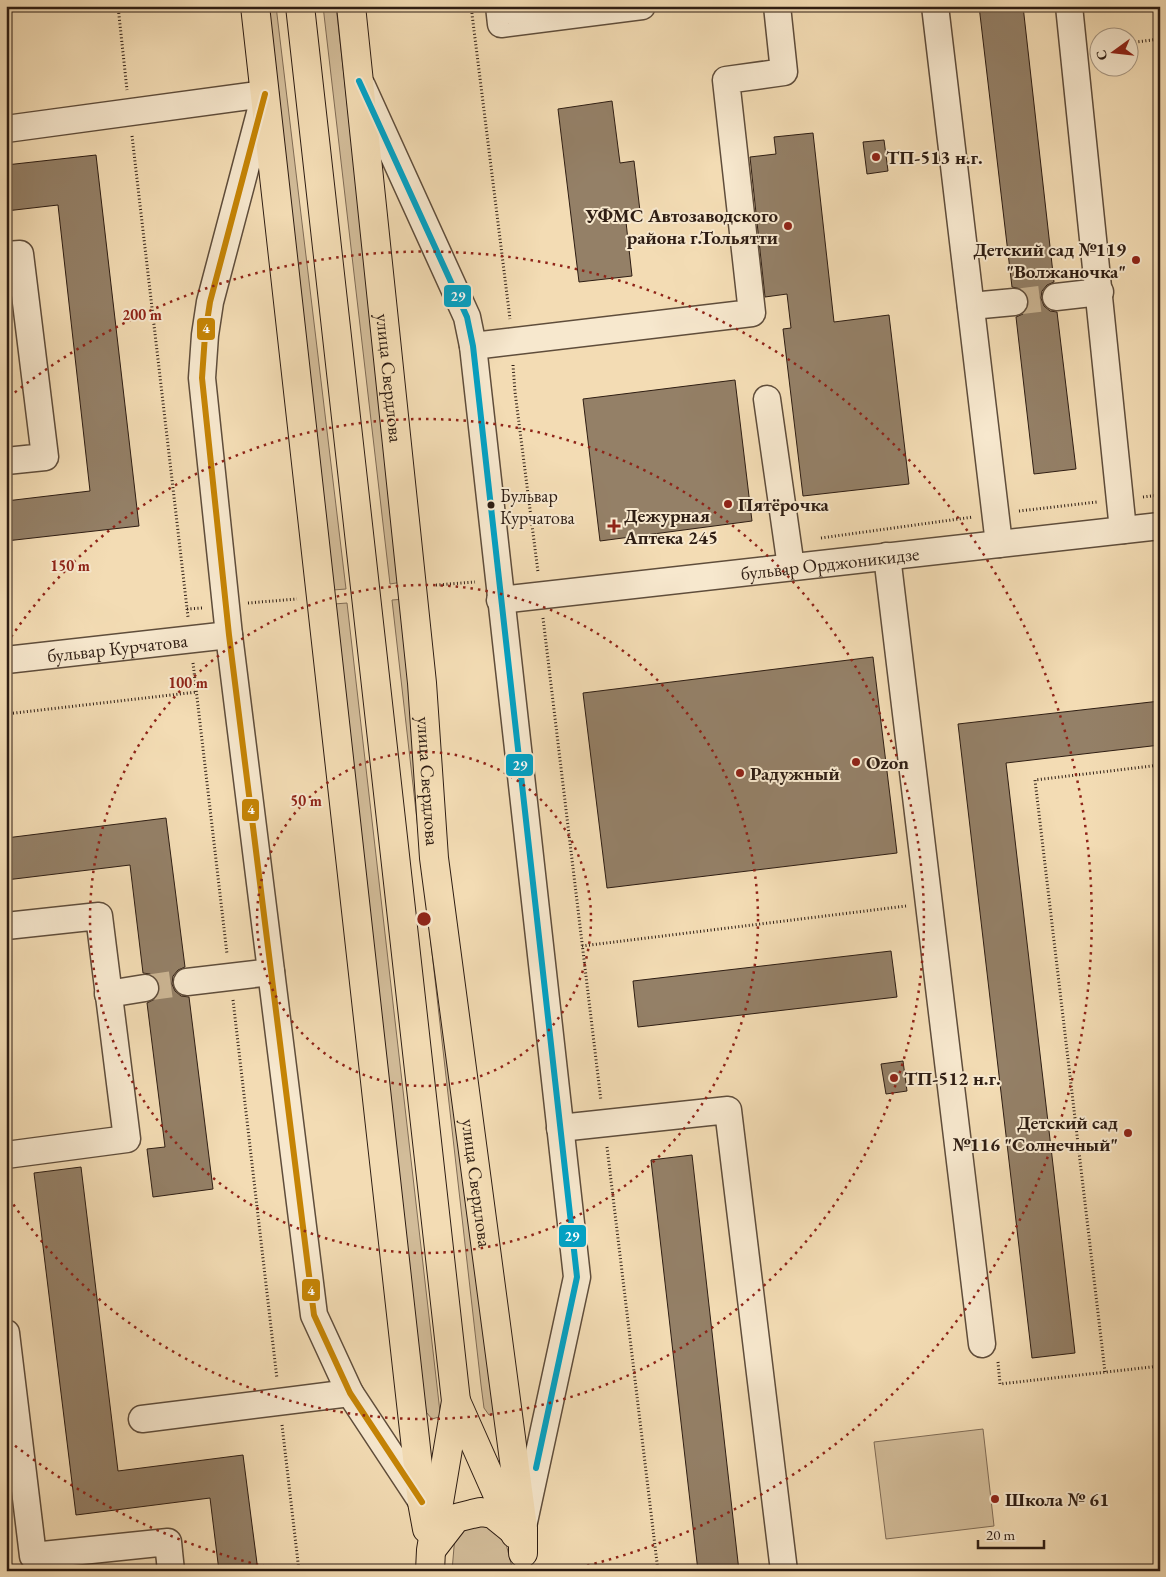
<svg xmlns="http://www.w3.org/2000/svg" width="1166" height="1577" font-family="'EB Garamond',serif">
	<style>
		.green { fill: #d2bc99; stroke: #806c56 }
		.building { fill: #948067; stroke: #2e1d13 }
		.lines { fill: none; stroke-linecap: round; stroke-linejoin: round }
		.minor-tunnel { stroke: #ccb694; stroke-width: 26; stroke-dasharray: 26 13; stroke-linecap: butt }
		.minor-casing { stroke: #5f4d3b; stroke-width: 29 }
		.major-casing { stroke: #2e1d13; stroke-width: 30 }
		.path { stroke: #2e1d13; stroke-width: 3; stroke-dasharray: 1 2.5; stroke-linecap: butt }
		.minor { stroke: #f7e8ce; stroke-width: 26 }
		.major { stroke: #f3dcb4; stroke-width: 28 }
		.bus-1-casing { stroke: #f7e8ce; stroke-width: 10 }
		.bus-2-casing { stroke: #f7e8ce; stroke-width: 10 }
		.bus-1 { stroke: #02a2c5; stroke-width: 6 }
		.bus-2 { stroke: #c58405; stroke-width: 6 }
		.ring { fill: none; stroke: #8f2418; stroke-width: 2.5; stroke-dasharray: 2.5 5 }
		.poi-dot { fill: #8f2418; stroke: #f7e8ce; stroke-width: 2 }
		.bus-dot { fill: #2e1d13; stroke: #f7e8ce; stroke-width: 2 }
		.labels { text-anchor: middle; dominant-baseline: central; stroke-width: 4; stroke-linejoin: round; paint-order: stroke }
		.bus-label { font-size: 18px; fill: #2e1d13; stroke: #f7e8ce; text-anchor: start }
		.poi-label { font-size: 19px; font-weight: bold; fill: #2e1d13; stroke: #f7e8ce; text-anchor: start }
		.street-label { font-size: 19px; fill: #2e1d13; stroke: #f7e8ce }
		.centre { fill: #8f2418; stroke: #f7e8ce; stroke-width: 2.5 }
		.ring-label { font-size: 15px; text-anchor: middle; font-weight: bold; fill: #8f2418; stroke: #f7e8ce; stroke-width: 4; stroke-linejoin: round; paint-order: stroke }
		.line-badge { stroke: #f7e8ce; stroke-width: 2 }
		.badge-label { font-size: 14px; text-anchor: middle; font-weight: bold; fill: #fff }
	</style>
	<rect width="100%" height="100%" fill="#f3dcb4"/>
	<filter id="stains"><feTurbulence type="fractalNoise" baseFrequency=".004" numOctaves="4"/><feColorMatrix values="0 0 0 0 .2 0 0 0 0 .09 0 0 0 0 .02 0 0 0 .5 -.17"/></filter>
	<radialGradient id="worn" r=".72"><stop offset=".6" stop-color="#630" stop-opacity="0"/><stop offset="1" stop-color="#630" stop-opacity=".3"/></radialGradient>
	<path class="green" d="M263,6H276L346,589L333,590Z
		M323,6H336L402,582L390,584Z
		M405,599L496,1413L489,1415L484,1408L481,1385L392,600Z
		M347,603L440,1412L439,1417L432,1419L426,1412L416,1333L334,604Z
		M983,1429L994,1526L886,1539L874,1442Z
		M481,1520L504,1536L513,1571H452L455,1535Z"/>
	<path class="building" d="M979,6H1023L1054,282L1047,285L1042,291L1041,298L1044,306L1050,311L1057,312L1076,469L1034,474L1016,317L1023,314L1027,309L1029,300L1026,293L1021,289L1012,287Z
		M612,101L620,163L634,161L640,211L625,213L632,276L579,282L558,109Z
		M813,133L834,322L889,315L909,484L803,496L783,329L791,328L787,294L765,297L750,157L776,154L774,137Z
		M884,140L888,171L867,174L863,142Z
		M96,155L139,526L6,541V501L90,491L58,205L6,211V165Z
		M735,380L752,521L600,541L583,399Z
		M873,657L897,853L607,888L583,693Z
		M1160,701V745L1006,763L1075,1353L1032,1358L958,724Z
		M166,818L185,967L178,970L173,976L172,984L175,991L181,996L189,997L213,1189L153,1197L147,1149L165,1147L147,1003L155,999L159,993L160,986L156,978L150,974L143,973L130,865L6,880V838Z
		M891,951L897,997L638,1027L633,981Z
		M903,1061L907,1091L886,1094L881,1064Z
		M692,1155L739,1571H698L651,1160Z
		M81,1167L118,1471L243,1455L258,1571H219L210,1498L76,1515L34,1173Z"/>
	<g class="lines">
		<path class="minor-tunnel" d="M1014,302L1056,297
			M145,988L187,982"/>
		<g class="minor-casing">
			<g id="minor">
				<path d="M499,6L501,24L642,6"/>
				<path d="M935,6L999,544"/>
				<path d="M1069,6L1123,530"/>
				<path d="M362,86L467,317L473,346L577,1277L524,1522"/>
				<path d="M6,129L265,94L210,302L205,335L202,378L229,635L314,1315L350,1393L422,1502"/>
				<path d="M6,255L20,254L45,457L6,461"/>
				<path d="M1056,297L1100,292"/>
				<path d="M971,306L1014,302"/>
				<path d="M473,346L752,313L726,80L784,72L777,6"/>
				<path d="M767,399L791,567"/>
				<path d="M887,556L982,1344"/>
				<path id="s1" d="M500,600L1160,526"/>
				<path id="s2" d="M6,660L229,635"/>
				<path d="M6,926L99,916L127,1139L6,1155"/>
				<path d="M187,982L271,972"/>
				<path d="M108,994L145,988"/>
				<path d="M560,1128L728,1110L784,1571"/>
				<path d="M6,1333L33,1556L168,1542L171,1571"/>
				<path d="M142,1419L350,1393"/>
			</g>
		</g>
		<g class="major-casing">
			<g id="major">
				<path d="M255,6L422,1502L427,1529"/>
				<path d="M300,6L456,1401L431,1550L430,1571"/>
				<path id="s3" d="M351,6L422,683L434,858L523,1528V1553"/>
				<path d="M456,1401L515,1534"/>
				<path d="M432,1549L456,1518L472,1514L481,1512L493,1514L514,1531"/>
			</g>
		</g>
		<path class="path" d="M118,6L127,90
			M471,6L510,319
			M1128,43L1160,39
			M132,136L188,617
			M513,365L515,392L538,572
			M1143,497L1160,495
			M1019,511L1097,502
			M821,538L973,517
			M436,585L475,582
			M248,603L297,599
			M187,609L202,608
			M543,618L601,1101
			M193,663L227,954
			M6,714L197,692
			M582,946L906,906
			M233,1000L277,1379
			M607,1147L658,1571
			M998,1362L1000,1384L1160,1366
			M1105,1372L1035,780L1160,765
			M282,1425L299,1571"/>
		<use href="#minor" class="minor"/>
		<use href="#major" class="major"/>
		<g class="bus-1-casing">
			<path id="bus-1" d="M359,81L467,317L473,346L577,1277L536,1468"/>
		</g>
		<g class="bus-2-casing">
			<path id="bus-2" d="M265,94L210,302L205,335L202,378L229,635L314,1315L350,1393L422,1502"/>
		</g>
		<use href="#bus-1" class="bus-1"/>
		<use href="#bus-2" class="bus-2"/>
	</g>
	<g class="ring">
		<circle cx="424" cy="919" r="167"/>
		<circle cx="424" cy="919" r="334"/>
		<path d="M7 643A500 500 0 1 1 7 1195"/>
		<path d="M280 1570A667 667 0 0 1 9 1441M9 397A667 667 0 1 1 568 1570"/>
	</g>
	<g class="poi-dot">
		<circle cx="876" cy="157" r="5"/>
		<circle cx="788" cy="226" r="5"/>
		<circle cx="1136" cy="260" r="5"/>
		<circle cx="728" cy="504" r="5"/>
		<path d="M611.5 518.5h5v5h5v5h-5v5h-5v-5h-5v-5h5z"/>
		<circle cx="856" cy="762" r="5"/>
		<circle cx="740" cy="773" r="5"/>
		<circle cx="894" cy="1078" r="5"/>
		<circle cx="1128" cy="1133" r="5"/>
		<circle cx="995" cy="1499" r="5"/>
	</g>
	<circle class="bus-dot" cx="491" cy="505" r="4.5"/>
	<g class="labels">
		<g class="bus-label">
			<text x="500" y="495">Бульвар<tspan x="500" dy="22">Курчатова</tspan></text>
		</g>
		<g class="poi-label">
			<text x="886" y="157">ТП-513 н.г.</text>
			<text x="778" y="215" text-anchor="end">УФМС Автозаводского<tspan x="778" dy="22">района г.Тольятти</tspan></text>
			<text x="1126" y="249" text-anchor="end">Детский сад №119<tspan x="1126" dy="22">"Волжаночка"</tspan></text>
			<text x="738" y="504">Пятёрочка</text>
			<text x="624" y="515">Дежурная<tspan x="624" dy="22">Аптека 245</tspan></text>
			<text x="866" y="762">Ozon</text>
			<text x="750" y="773">Радужный</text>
			<text x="904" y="1078">ТП-512 н.г.</text>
			<text x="1118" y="1122" text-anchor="end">Детский сад<tspan x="1118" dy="22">№116 "Солнечный"</tspan></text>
			<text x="1005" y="1499">Школа № 61</text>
		</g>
		<g class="street-label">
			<text stroke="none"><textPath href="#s3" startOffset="374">улица Свердлова</textPath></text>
			<text stroke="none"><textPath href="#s1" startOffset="332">бульвар Орджоникидзе</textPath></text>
			<text stroke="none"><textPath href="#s2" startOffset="112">бульвар Курчатова</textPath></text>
			<text stroke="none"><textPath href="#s3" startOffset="779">улица Свердлова</textPath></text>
			<text stroke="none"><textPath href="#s3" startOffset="1184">улица Свердлова</textPath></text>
		</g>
	</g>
	<circle cx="424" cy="919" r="8" class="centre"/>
	<g class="ring-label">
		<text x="142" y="320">200 m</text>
		<text x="70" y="571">150 m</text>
		<text x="188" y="688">100 m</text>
		<text x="306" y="806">50 m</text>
	</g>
	<g class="line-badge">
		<rect x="443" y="284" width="29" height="24" rx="5" fill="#02a2c5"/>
		<rect x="196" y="317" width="20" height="24" rx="5" fill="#c58405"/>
		<rect x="505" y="753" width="29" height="24" rx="5" fill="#02a2c5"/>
		<rect x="241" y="798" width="19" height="24" rx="5" fill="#c58405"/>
		<rect x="558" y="1224" width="29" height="24" rx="5" fill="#02a2c5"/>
		<rect x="301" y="1278" width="20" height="24" rx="5" fill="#c58405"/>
	</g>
	<g class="badge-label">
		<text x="458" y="301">29</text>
		<text x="206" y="333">4</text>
		<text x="520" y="770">29</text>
		<text x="251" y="814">4</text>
		<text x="572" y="1241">29</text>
		<text x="311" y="1295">4</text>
	</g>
	<rect width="1166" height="1577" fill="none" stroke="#f3dcb4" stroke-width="25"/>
	<rect x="8" y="8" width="1151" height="1562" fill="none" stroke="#2e1d13" stroke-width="2.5"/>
	<rect x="12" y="12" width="1141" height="1552" fill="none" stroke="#2e1d13"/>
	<g transform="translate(1114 52) rotate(255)"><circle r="24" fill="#f7e8ce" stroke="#a79783"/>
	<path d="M0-4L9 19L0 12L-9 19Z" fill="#8f2418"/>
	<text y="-8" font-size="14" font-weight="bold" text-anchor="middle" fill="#2e1d13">С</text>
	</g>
	<path d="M978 1540v8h66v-8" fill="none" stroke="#2e1d13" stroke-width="2.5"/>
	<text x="986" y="1540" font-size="15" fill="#2e1d13" stroke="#f7e8ce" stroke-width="4" paint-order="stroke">20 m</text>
	<rect width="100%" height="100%" filter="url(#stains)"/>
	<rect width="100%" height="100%" fill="url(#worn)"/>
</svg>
